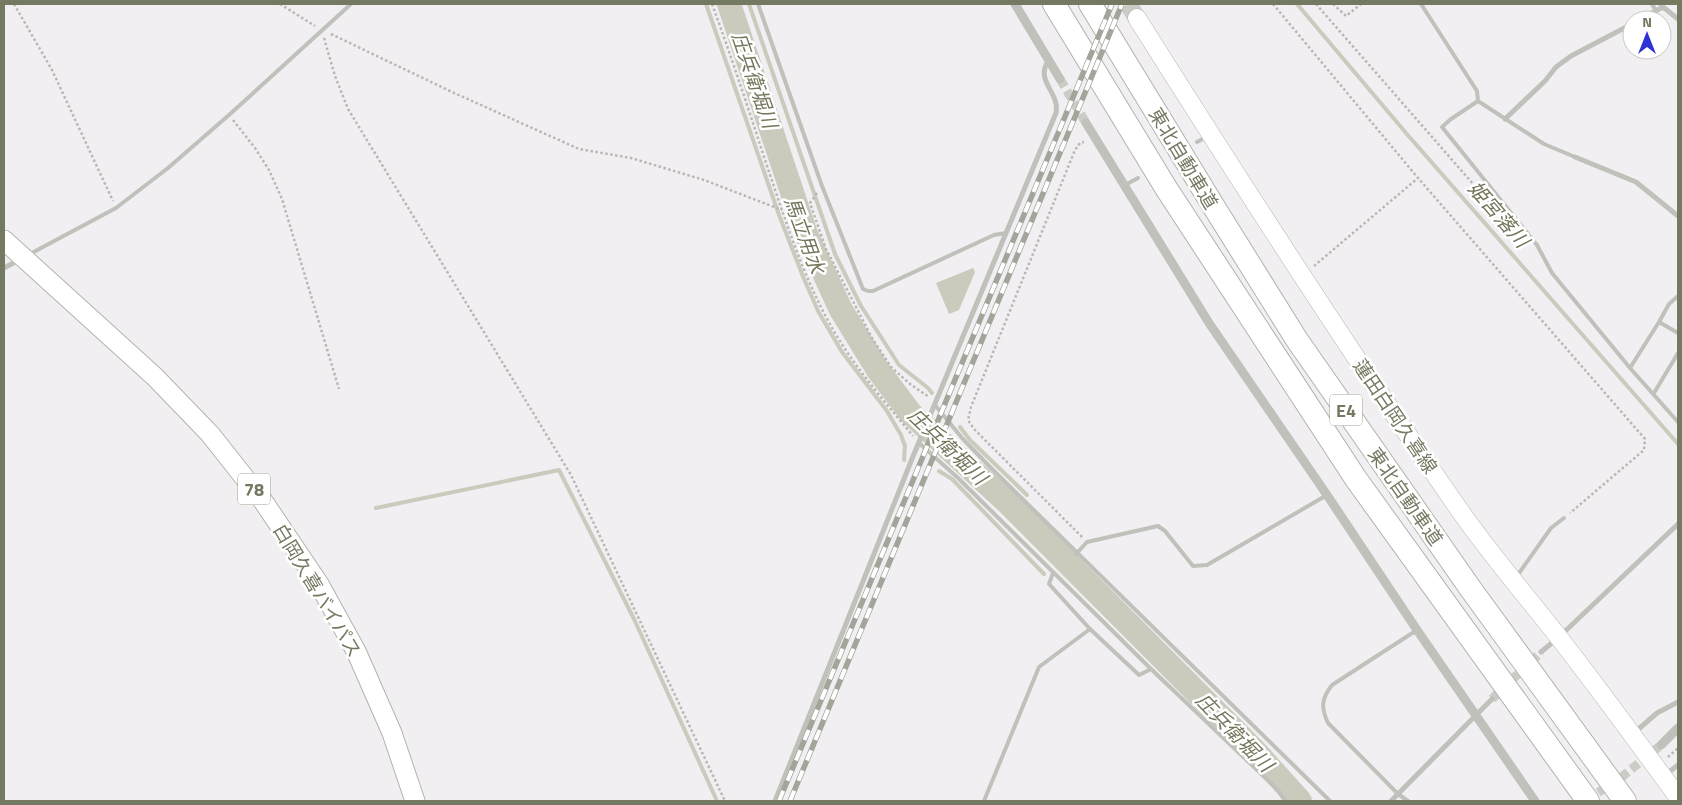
<svg xmlns="http://www.w3.org/2000/svg" width="1682" height="805" font-family="'Titillium Web','Noto Sans JP',sans-serif">
	<style>
		.water { fill: #cacabd }
		.lines { fill: none; stroke-linecap: round; stroke-linejoin: round }
		.stream { stroke: #cacabd; stroke-width: 4 }
		.river { stroke: #cacabd; stroke-width: 24 }
		.tertiary-tunnel { stroke: #ccccc7; stroke-width: 9; stroke-dasharray: 9 4.5; stroke-linecap: butt }
		.secondary-tunnel { stroke: #ccccc7; stroke-width: 18; stroke-dasharray: 18 9; stroke-linecap: butt }
		.secondary-casing { stroke: #b4b6ad; stroke-width: 19 }
		.primary-casing { stroke: #b2b4ac; stroke-width: 21 }
		.motorway-casing { stroke: #b1b3ac; stroke-width: 24 }
		.path { stroke: #b7b8b2; stroke-width: 2.5; stroke-dasharray: 2.5 2.5; stroke-linecap: butt }
		.service { stroke: #c0c1ba; stroke-width: 4 }
		.minor { stroke: #c0c1ba; stroke-width: 5 }
		.tertiary { stroke: #c0c1ba; stroke-width: 9 }
		.secondary { stroke: #fff; stroke-width: 18 }
		.primary { stroke: #fff; stroke-width: 19 }
		.motorway { stroke: #fff; stroke-width: 22 }
		.rail-casing { stroke: #a3a59a; stroke-width: 5.5 }
		.rail { stroke: #fff; stroke-width: 4; stroke-dasharray: 11; stroke-linecap: butt }
		.labels { text-anchor: middle; dominant-baseline: central; stroke-width: 5; stroke-linejoin: round; paint-order: stroke }
		.shield { fill: #fff; stroke: #9ea190; stroke-width: 1 }
		.shield-label { font-size: 18px; font-weight: bold; fill: #747961 }
		.street-label { font-size: 19px; fill: #747961; stroke: #fff }
		.water-label { font-size: 20px; font-style: italic; fill: #75765b; stroke: #fff }
	</style>
	<rect width="100%" height="100%" fill="#f2eff3"/>
	<path class="water" d="M973,268L975,272L959,310L949,314L936,283Z"/>
	<g class="lines">
		<path class="stream" d="M706,4L779,215L804,279L818,311L842,352L887,411L901,435L905,446L904,460
			M749,4L835,254L861,306L899,365L928,388L932,393
			M1297,4L1406,133L1678,444
			M960,427L970,440L1027,495
			M939,471L952,479L1044,574
			M376,508L559,470L634,619L717,801"/>
		<path class="river" d="M729,4L806,234L841,310L878,370L911,414L1008,503L1256,752L1300,801"/>
		<path class="tertiary-tunnel" d="M1060,79L1086,123
			M1492,699L1541,652
			M1587,800L1623,776L1661,745"/>
		<path class="secondary-tunnel" d="M1128,4L1137,18"/>
		<g class="secondary-casing">
			<path id="secondary" d="M1137,18C1241,183 1347,348 1458,508C1492,557 1531,601 1567,648C1605,697 1641,747 1678,797"/>
		</g>
		<g class="primary-casing">
			<path id="primary" d="M4,240L155,377L210,434L263,501L319,584L356,651L392,733L415,801"/>
		</g>
		<g class="motorway-casing">
			<path id="motorway" d="M1054,4L1166,188L1356,479L1588,801
				M1090,4L1214,207L1297,340L1470,588L1625,801"/>
		</g>
		<path class="path" d="M14,4L52,70L113,201
			M280,4L315,26
			M712,4C732,58 750,114 768,169C787,225 805,282 835,333C857,370 886,403 913,436
			M1273,4L1418,178L1645,439L1644,450L1570,513
			M1316,4L1501,216
			M1333,4L1346,16L1361,4
			M331,34L452,92L579,149L631,158L704,180L782,210
			M324,38L335,76L348,109L571,475L725,801
			M233,120L255,148L269,170L282,199L339,389
			M817,193L810,203L826,249L872,338L891,367L910,384L929,397
			M1314,266L1418,178
			M1082,537L974,429L968,420L971,407L1075,150L1080,143L1084,142
			M1668,757L1678,748"/>
		<path class="service" d="M758,4L822,186L863,289L868,291H873L994,235L1006,233
			M1421,4L1477,91L1478,101L1544,144L1575,157
			M1652,4L1656,11
			M1478,101L1451,119L1442,127L1537,245L1552,273L1630,368L1678,422
			M1197,142L1206,137
			M1125,185L1138,178
			M28,255L116,208L168,168L229,115L351,4
			M1659,322L1678,333
			M1630,368L1659,322L1669,304L1678,296
			M1654,393L1678,353
			M935,405L962,438L991,468L1330,801
			M919,443L958,478L1151,669L1278,790L1285,801
			M1076,554L1087,542L1158,526L1165,531L1193,566L1207,565L1327,495
			M1053,573L1049,584L1090,629L1139,675L1151,669
			M1517,576L1551,528L1564,518
			M984,801L1039,667L1090,629
			M1408,801L1398,794L1328,723C1321,708 1321,699 1332,685L1417,630"/>
		<path class="minor" d="M1661,4L1663,7L1678,19
			M1639,20L1663,7
			M1505,119L1545,81L1556,67L1571,56L1632,24
			M1575,157L1636,182L1678,216
			M4,268L19,260
			M1541,652L1559,637L1678,524
			M1634,733L1657,713L1678,702
			M1665,775L1678,765
			M775,801L914,454L1056,113C1060,92 1035,82 1048,61
			M1391,801L1492,699"/>
		<path class="tertiary" d="M1015,4L1060,79
			M1086,123L1209,323L1327,495L1417,630L1535,801
			M1661,745L1678,728"/>
		<use href="#secondary" class="secondary"/>
		<use href="#primary" class="primary"/>
		<use href="#motorway" class="motorway"/>
		<g class="rail-casing">
			<path id="rail" d="M779,801L1112,4
				M790,801L1122,4"/>
		</g>
		<use href="#rail" class="rail"/>
	</g>
	<g class="labels">
		<g class="shield">
			<rect x="1330" y="394.5" width="32" height="31" rx="4"/>
			<rect x="238" y="473.5" width="32" height="31" rx="4"/>
		</g>
		<g class="shield-label">
			<text x="1346" y="410">E4</text>
			<text x="254" y="489">78</text>
		</g>
		<g class="street-label">
			<text transform="translate(1184 158) rotate(59)">東北自動車道</text>
			<text transform="translate(1396 416) rotate(56)">蓮田白岡久喜線</text>
			<text transform="translate(1406 496) rotate(55)">東北自動車道</text>
			<text transform="translate(318 590) rotate(59)">白岡久喜バイパス</text>
		</g>
		<g class="water-label">
			<text transform="translate(755 80) rotate(71)">庄兵衛堀川</text>
			<text transform="translate(1499 214) rotate(49)">姫宮落川</text>
			<text transform="translate(805 235) rotate(70)">馬立用水</text>
			<text transform="translate(948 446) rotate(44)">庄兵衛堀川</text>
			<text transform="translate(1235 732) rotate(46)">庄兵衛堀川</text>
		</g>
	</g>
	<rect width="1682" height="805" fill="none" stroke="#747961" stroke-width="10"/>
	<g transform="translate(1647 35)"><circle r="24" fill="#ffffff" stroke="#c7c9c0"/>
	<path d="M0-4L9 19L0 12L-9 19Z" fill="#2e32d5"/>
	<text y="-8" font-size="14" font-weight="bold" text-anchor="middle" fill="#747961">N</text>
	</g>
</svg>
